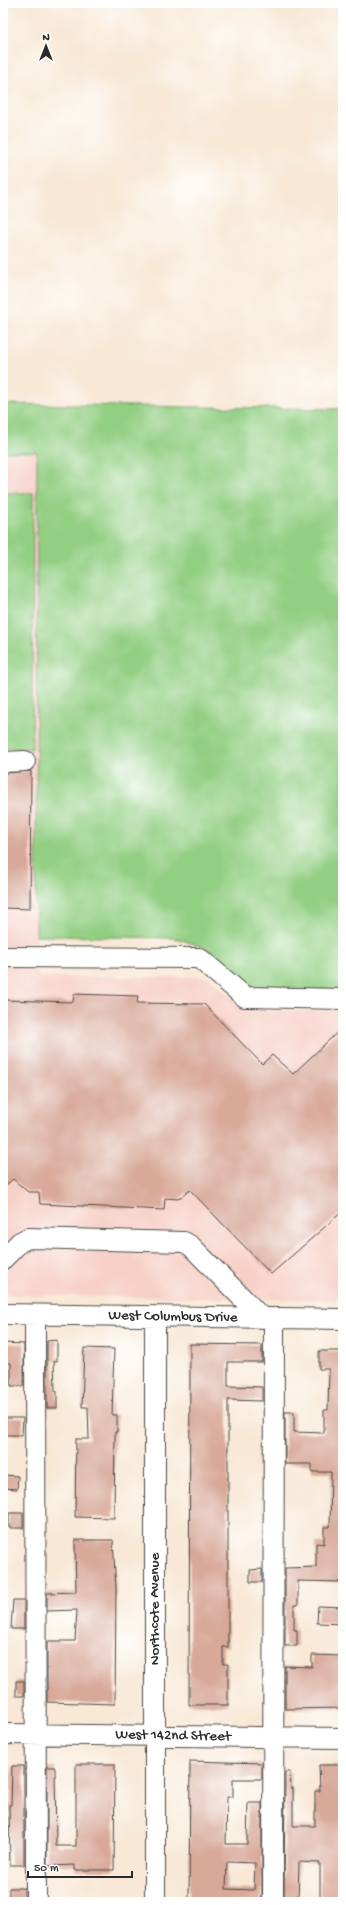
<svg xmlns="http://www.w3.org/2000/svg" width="346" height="1905" font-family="'Gochi Hand',sans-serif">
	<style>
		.built { fill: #f7d1c8 }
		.green { fill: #93cf83; stroke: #5f7d57 }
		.building { fill: #d8a898; fill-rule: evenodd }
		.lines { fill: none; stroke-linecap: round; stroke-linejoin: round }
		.minor-casing { stroke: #4a4744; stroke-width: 22 }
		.minor { stroke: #fff; stroke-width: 20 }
		.labels { text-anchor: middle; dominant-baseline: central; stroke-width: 3.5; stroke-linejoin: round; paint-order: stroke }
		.street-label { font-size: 15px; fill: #2b2b2b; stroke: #fff }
	</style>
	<rect width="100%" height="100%" fill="#fff"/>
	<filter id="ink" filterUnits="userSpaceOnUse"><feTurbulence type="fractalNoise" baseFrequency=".025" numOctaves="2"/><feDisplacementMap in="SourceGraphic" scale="8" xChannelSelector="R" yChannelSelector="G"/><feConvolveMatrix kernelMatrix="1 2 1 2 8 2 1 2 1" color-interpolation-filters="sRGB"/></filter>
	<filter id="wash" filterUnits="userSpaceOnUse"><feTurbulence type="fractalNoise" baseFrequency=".012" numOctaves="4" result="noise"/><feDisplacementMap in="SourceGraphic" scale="16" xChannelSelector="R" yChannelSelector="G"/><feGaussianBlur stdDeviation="0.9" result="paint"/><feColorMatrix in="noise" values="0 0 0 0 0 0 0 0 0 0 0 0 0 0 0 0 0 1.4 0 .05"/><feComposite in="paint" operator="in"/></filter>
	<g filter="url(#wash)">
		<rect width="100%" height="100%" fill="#f8e8d5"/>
		<path class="built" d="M3,452H37L36,936L38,977H208L248,1011H343V1300L3,1295Z"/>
		<path class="green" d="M3,404L343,409V990L250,989L203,947L175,938L36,936L37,452H3Z
			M3,493H33L32,749L3,748Z"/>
		<g id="blocks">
			<path class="building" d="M31,771L30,909L3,908V773Z
				M74,994L138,996L137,1003L204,1004L262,1064L272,1055L293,1074L343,1027V1211L271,1274L190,1190L178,1199L165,1198L164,1210L40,1204L39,1192H28L13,1179L3,1188V1000L73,1002Z
				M57,1340V1361H54L55,1391H57V1408H47V1341Z
				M3,1343L24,1344V1386H11V1363H3Z
				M190,1344L262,1345V1362H228V1386L262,1387V1401L228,1400V1647H223V1664H228V1705H189Z
				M84,1348L114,1349L112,1415H117V1432H115L114,1518L75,1517L76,1439H89L88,1407H82Z
				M319,1351H343V1582L298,1581V1605H294V1630H297V1646H285V1568L316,1567V1543L324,1544V1527H330L331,1472H312V1464H285V1412H294V1432L324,1433V1410H328L329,1369H319Z
				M6,1418H23L22,1435H5Z
				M3,1475L18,1476L17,1489L3,1488Z
				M9,1513H23V1528H9Z
				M75,1540H113L116,1589L115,1704L47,1702V1641H75L77,1610L47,1611V1593L76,1592Z
				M262,1569V1582H250V1570Z
				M13,1600H24V1629H11Z
				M318,1606L343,1607V1624L317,1623Z
				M312,1655L343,1656V1708L285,1709V1666L312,1667Z
				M16,1681H24V1696H16Z
				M190,1761L262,1763V1779H233V1797H227L226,1844H247L248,1803H262V1902H189ZM227,1862L255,1863L254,1890L226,1889Z
				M76,1764H115L114,1870H75V1865L47,1866V1767H55L56,1846H76Z
				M319,1765H343V1902H320V1863L299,1862L298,1902H284L285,1772H290L291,1788H293V1826H315V1791H320Z
				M12,1766H24V1865H10L9,1805H11Z
				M9,1888H24V1901L9,1902Z"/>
		</g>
	</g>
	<g filter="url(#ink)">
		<use href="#blocks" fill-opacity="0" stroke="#4a4744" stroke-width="1"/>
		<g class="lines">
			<g class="minor-casing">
				<path id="minor" d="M3,762L25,761
					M3,957L199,958L245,997L343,999
					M3,1259L20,1242L28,1238L184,1242L191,1246L262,1318
					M3,1314L343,1319
					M35,1315L36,1902
					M3,1734L343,1738
					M155,1902V1317
					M273,1902L274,1318"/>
			</g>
			<use href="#minor" class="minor"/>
		</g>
	</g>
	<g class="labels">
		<g class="street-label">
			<text transform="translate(173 1317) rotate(1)">West Columbus Drive</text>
			<text transform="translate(155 1609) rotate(-90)">Northcote Avenue</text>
			<text transform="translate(173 1736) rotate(1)">West 142nd Street</text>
		</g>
	</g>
	<rect width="346" height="1905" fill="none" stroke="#fff" stroke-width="16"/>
	<g transform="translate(46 46)" stroke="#ffffff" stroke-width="3" paint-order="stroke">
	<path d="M0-3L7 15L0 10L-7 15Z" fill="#2b2b2b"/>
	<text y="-6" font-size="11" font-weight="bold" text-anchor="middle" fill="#2b2b2b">N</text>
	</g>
	<path d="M28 1871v6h104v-6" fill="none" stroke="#2b2b2b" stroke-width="2"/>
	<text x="34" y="1871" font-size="12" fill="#2b2b2b" stroke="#ffffff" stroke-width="3" paint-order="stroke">50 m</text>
</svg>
